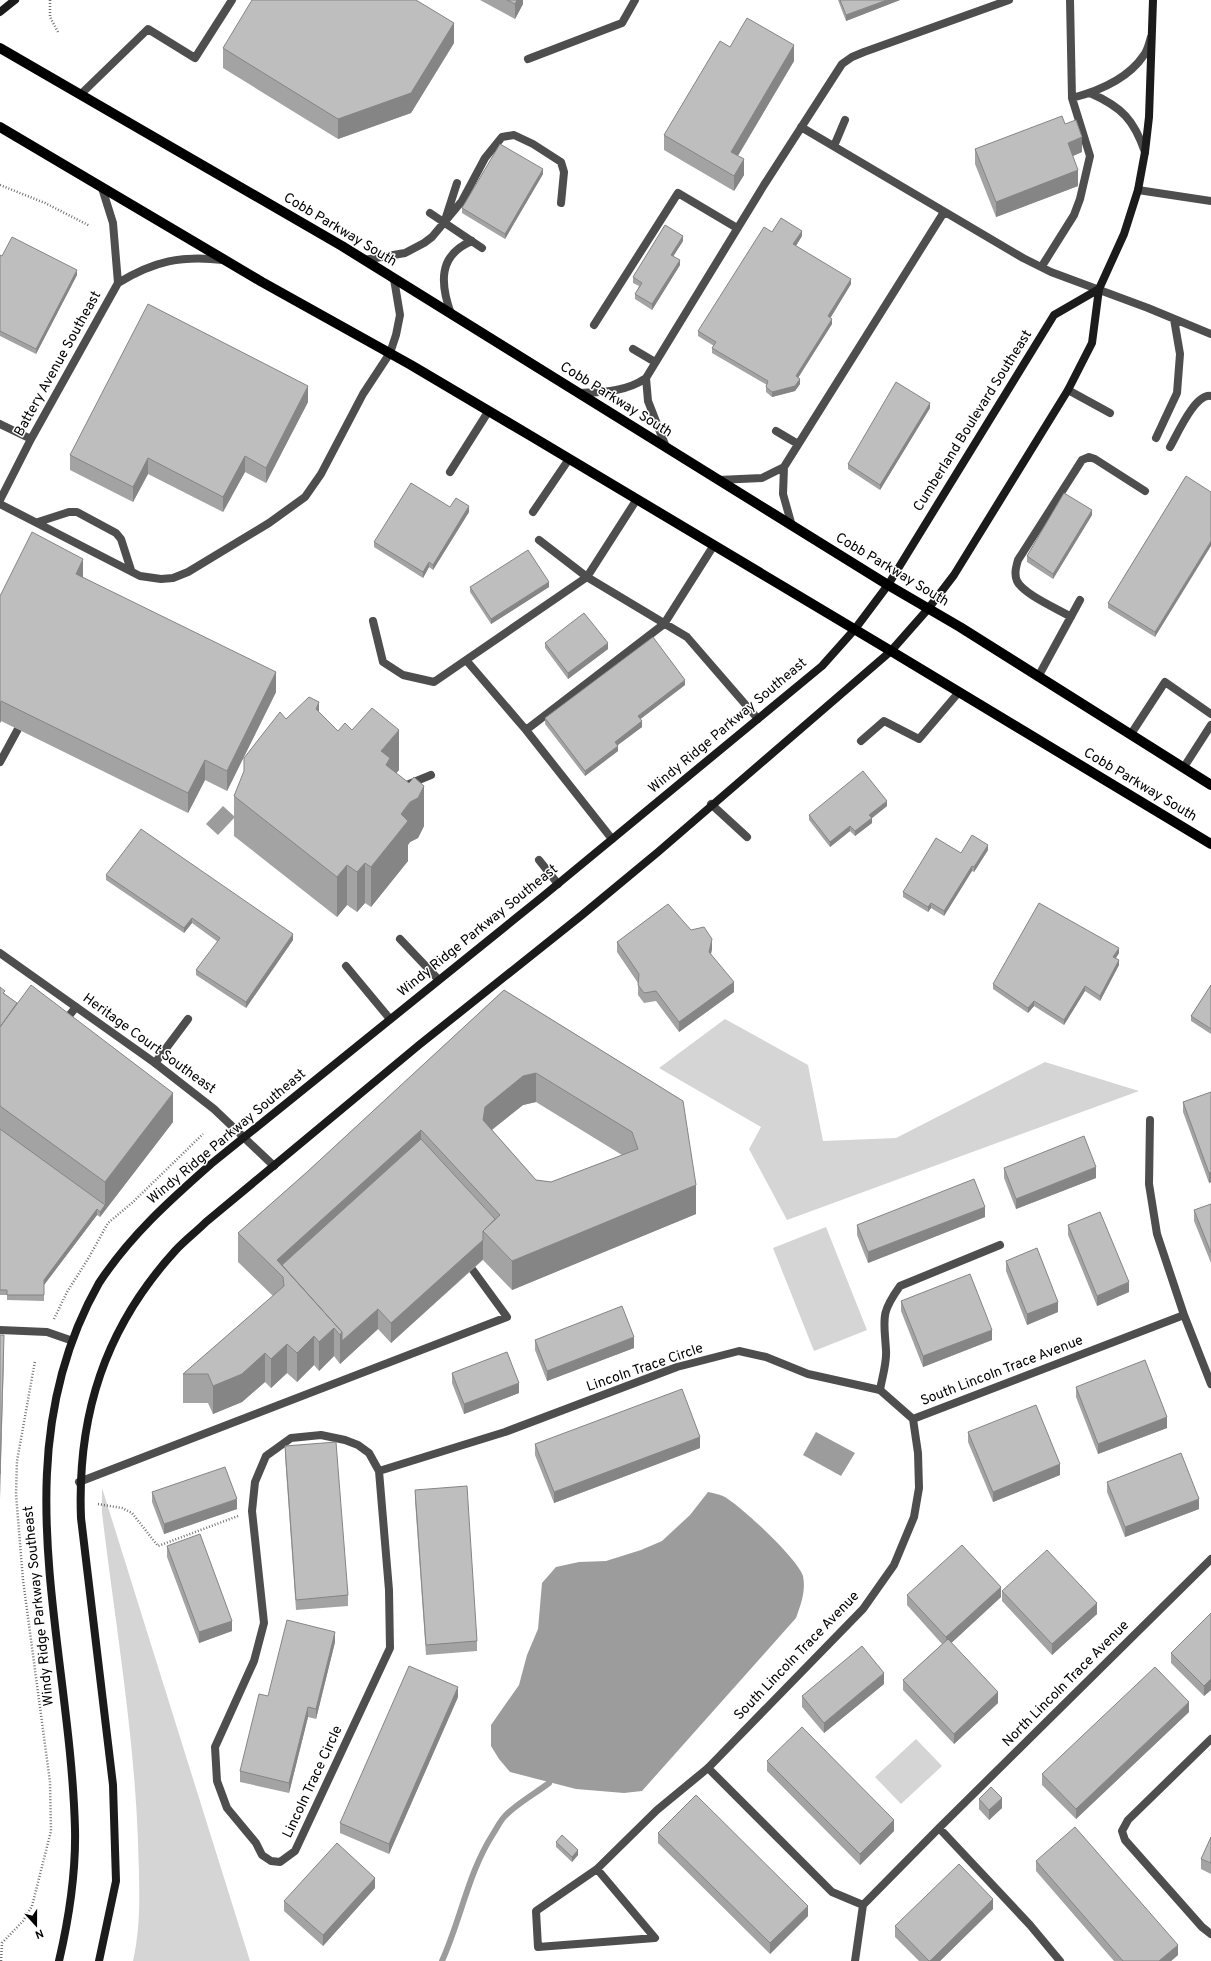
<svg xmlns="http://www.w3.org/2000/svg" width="1211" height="1961" font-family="Overpass,sans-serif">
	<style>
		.green { fill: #d5d5d5 }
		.water { fill: #9c9c9c }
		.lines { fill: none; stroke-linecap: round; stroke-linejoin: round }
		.stream { stroke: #9c9c9c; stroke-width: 6 }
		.path { stroke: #707070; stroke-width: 2.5; stroke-dasharray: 1 2; stroke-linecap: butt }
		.service { stroke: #4e4e4e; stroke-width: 8 }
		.minor { stroke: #4e4e4e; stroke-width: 8 }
		.secondary { stroke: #1b1b1b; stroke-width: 8 }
		.primary { stroke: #000; stroke-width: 10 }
		.wall { fill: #a3a3a3; fill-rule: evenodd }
		.shaded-wall { fill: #858585 }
		.building { fill: #bebebe; stroke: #858585; fill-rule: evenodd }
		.labels { text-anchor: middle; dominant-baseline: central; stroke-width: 3; stroke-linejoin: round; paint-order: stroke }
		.street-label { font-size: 14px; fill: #000; stroke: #fff }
	</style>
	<rect width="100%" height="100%" fill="#fff"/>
	<path class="green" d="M725,1019L808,1065L823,1141L896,1138L1045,1062L1139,1091L787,1220L749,1149L761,1127L659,1068Z
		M826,1227L867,1330L814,1351L773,1248Z
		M102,1488L108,1507L250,1961H133C142,1922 139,1881 138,1841C134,1731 115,1622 102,1513Z
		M916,1739L942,1766L901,1804L875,1777Z"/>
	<path class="water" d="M223,806L235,817L218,835L206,824Z
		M816,1432L855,1453L841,1476L803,1455Z
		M708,1492C713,1493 718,1494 723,1496C738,1503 799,1560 803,1576C806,1591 801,1604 796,1618L642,1791L624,1793L576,1789L510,1772L499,1759L491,1746V1725L519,1685L527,1655L538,1629L542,1583L556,1567L579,1562L606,1561L641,1550L662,1541L690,1515Z"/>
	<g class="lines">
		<path class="stream" d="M442,1961C461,1919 468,1873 493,1834C497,1828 500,1821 505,1816C516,1804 536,1793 549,1783"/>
		<path class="path" d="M50,0V17L58,32
			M0,185L45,203L90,226
			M54,1319L67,1292L88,1259L108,1223L133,1202L203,1134
			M98,1504L122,1508L132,1513L158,1546L238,1516
			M1,1961L2,1943L23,1921L32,1906L51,1831L50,1782L23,1580L16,1494L17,1461L35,1361"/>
		<path class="service" d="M528,59L622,23L635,0
			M1090,93C1122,107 1134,120 1145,152
			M81,94L148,29L195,58L232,0
			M1072,98C1099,91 1128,79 1144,55C1148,50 1149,43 1151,37
			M801,127L1023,258L1051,272L1148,308L1211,334
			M834,146L845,120
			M1138,190L1211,201
			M430,213L482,248
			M446,217L457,183
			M364,260L405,253L424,243L432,237L462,201L485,158L502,137L514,135L533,144L561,162L564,172L561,203
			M1042,266L1074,215L1080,199L1090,156L1072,98L1070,0
			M451,314C440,283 438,255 472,241
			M594,325L678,193L737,228
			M633,349L655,362
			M646,378L648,401L666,447
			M1068,390L1110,413
			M579,393C603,392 626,392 646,378L764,185L842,64L852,57L864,52L1009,0
			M776,431L798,444
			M1156,438L1177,393L1180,354L1174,319
			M1170,447C1177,435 1195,393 1211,396
			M450,472L488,412
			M718,480L762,478L784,467
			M0,504L140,576L161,579L173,578L188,572L269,523L305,497L321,474L363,394L390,353L396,335L400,315L394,279
			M533,512L569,459
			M38,522L69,512H77L116,533L121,539L131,570
			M792,526L783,494L784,467L944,212
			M539,540L587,577L687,637L758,719
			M1071,617C1058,609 1023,594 1017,581C1014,574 1016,567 1018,560L1082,460L1089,457L1095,459L1145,491
			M373,621L383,662L403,675L434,682L466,660
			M1038,677L1080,600
			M526,730L664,624L714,545
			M1131,734L1165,682L1211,714
			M861,741L884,721L919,739L959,692
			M0,762L18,729
			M1184,767L1211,725
			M409,784L431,775
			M711,804L747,837
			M612,839L526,730L466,660L587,577L637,499
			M539,860L558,884
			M400,939L438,979
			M346,966L390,1019
			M64,1022L76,1007
			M155,1063L188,1019
			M880,1390C882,1378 887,1363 886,1350C884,1318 880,1314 900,1286L1000,1245
			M79,1482L507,1317L472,1269
			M597,1869L655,1938L538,1947L536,1911L597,1869L657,1810L708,1768"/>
		<path class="minor" d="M102,188L113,223L118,283
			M0,424L31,439
			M0,500L31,439L118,283C154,261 182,255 223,260
			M0,953L155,1063L214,1109L274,1166
			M1150,1120L1149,1184L1157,1234L1184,1315L1211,1384
			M0,1330L47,1332L70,1340
			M913,1419L1184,1315
			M379,1471L369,1453L358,1445L345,1440L321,1435L291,1438L266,1456L255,1482L252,1511L264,1623L254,1661L215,1747L217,1781L227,1808L256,1843L262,1855L271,1861L280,1862L295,1851L390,1648L389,1590L379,1471L505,1432L677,1367L739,1351L766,1357L808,1374L880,1390L913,1419
			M1211,1739L1128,1820L1122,1831L1125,1840L1202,1927L1211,1934
			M939,1828L1030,1925L1060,1961
			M863,1905L832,1892L708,1768L863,1609L894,1565L914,1517L919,1488L918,1453L913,1419
			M855,1961L863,1905L939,1828L1211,1559"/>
		<path class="secondary" d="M0,12L15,0
			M59,1961C69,1918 76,1873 75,1829C70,1642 0,1457 99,1283C130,1236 169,1201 211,1164L542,897L822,666L855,629L888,585L1054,315L1099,289
			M99,1961L116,1881L113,1785L81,1518C77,1415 105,1328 175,1251C184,1241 196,1232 206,1222L419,1045L582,915L658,852L891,651L928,609L954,575L1068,390L1092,343L1099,289L1124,234L1138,190L1145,152L1149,117L1153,0"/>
		<path class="primary" d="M0,48L342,246L888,585L960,627L1211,785
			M0,127L262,282L411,365L531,436L891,651L1211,844"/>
	</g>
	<path class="wall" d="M480,0H523V4L515,19Z
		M838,0H900L846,21Z
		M454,43L411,113L338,139L223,68V48Z
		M730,47L794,61L738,156L744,175L734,191L664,150V135Z
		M975,149L1082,152L1073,156L1078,186L996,217L975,164Z
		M543,174L505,239L462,213V208Z
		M772,232L802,236L796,246L851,284L830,318L832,324L798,378L800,384L795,391L772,397L766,392V387L767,385L712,353V348L714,346L698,336V331Z
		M683,241L673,256L680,265L652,310L635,299V294L639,286L633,283V277Z
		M0,255L2,256L77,275L36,354L0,336Z
		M308,402L266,483L245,472L223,512L148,474L133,502L70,470V455Z
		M930,408L880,490L848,469V464Z
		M1186,476L1155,637L1108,608V603Z
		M450,507L469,512L433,570L429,567L423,578L374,547V542Z
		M1092,515L1053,579L1027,562V556Z
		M83,577L276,692L227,791L205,780L188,813L1,721L0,723V596Z
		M470,587H549L491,624L470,592Z
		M545,643L608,649L568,679L545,648Z
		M685,685L640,719L642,727L618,745V751L585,776L545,724V718Z
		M319,713L338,731L352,730L399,770L396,773L424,826L418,838L410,842L408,845V861L371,907L365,903L357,912L347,905L337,917L234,836V796L286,719Z
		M887,806L872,818V823L855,836L850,831L830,847L809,820V815Z
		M988,850L974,872L972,871L944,916L931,908L928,912L903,897V892L961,853Z
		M106,875L293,940L246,1008L196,975V970L218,942L192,923L184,933L106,880Z
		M691,930L712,949L711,954L734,992L679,1032L656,1001L644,1003L638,995V983L617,952V942Z
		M1119,953L1116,958L1119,965L1100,1001L1085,991L1064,1025L1034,1006L1028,1013L993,989V984Z
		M1211,985V1034L1191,1021V1016Z
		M0,987L5,994L173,1122L100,1217L97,1215L44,1285V1301L7,1300V1295H0Z
		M504,990L683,1101L696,1214L512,1290L483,1260L391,1343L378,1329L340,1364L334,1356L319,1371L314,1365L297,1382L287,1373L271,1388L265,1382L242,1402L213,1414L208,1403H183V1374L273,1296L238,1262V1233L307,1172ZM536,1102L622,1155L551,1182L536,1180L492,1130L523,1105Z
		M1211,1092V1182L1209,1183L1183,1112V1102Z
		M1004,1168L1096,1178L1016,1209L1004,1178Z
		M1211,1204V1263L1194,1221V1210Z
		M985,1217L868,1263L857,1235V1225Z
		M1068,1225L1129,1292L1097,1306L1068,1235Z
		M1006,1261L1058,1312L1027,1325L1006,1271Z
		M901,1301L992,1340L923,1367L901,1311Z
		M535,1340L634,1348L547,1381L535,1350Z
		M452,1373L519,1393L464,1414L452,1383Z
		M1076,1387L1167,1428L1098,1454L1076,1397Z
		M968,1432L1060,1475L993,1502L968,1442Z
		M535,1444L700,1448L554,1503L535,1455Z
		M285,1446L348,1595V1606L296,1610L285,1456Z
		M1107,1482L1199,1509L1125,1537L1107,1492Z
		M415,1490L477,1641V1651L426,1655L415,1500Z
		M152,1492L237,1509L164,1534L152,1502Z
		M167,1546L232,1631L199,1643L167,1557Z
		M1002,1591L1097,1614L1052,1655L1002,1601Z
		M907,1595L1001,1597L951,1643L998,1703L954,1744L903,1690V1680L942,1644L907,1605Z
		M1211,1613V1690L1204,1696L1171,1663V1653Z
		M335,1642L316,1719L308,1717L289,1793L240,1782V1771L268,1696Z
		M884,1684L824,1733L802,1707V1696Z
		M458,1697L389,1854L340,1833V1823Z
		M1189,1712L1076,1819L1042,1785V1774Z
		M767,1761L894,1831L860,1865L767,1771Z
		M979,1799L1002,1808L989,1820L979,1809Z
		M658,1833L808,1916L770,1954L658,1843Z
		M1211,1837V1874L1201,1869V1859Z
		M556,1842L578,1855L572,1862L556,1847Z
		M1036,1861L1178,1955L1171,1961H1114L1036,1871Z
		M375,1888L323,1946L284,1911V1901Z
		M993,1909L940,1961H919L895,1937V1926Z"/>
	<path class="shaded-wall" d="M517,0H523V4L515,19V4Z
		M887,0H900L846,21V15Z
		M454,23V43L411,113L338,139V119Z
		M794,45V61L731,167V152Z
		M1082,137V152L1068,158V143Z
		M744,159V175L734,191V176Z
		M543,169V174L505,239V234Z
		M1078,170V186L996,217V202Z
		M802,231V236L793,250V244Z
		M683,236V241L671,260V255Z
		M680,260V265L652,310V304Z
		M77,270V275L36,354V349Z
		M851,279V284L828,322V316Z
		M832,319V324L796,381V376Z
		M800,379V384L795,391L772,397V392Z
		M308,386V402L266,483V468Z
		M930,403V408L880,490V485Z
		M245,456V472L223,512V497Z
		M148,458V474L133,502V487Z
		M469,506V512L433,570V565Z
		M1092,510V515L1053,579V574Z
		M1211,541V546L1155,637V632Z
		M83,559V579L76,574Z
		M429,562V567L423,578V572Z
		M549,582V587L491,624V619Z
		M608,643V649L568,679V673Z
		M276,672V692L227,791V771Z
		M685,680V685L638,721V716Z
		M1,701V721L0,723V703Z
		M319,702V742L316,709Z
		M642,721V727L615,747V742Z
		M399,730V770L390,781L381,751Z
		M618,746V751L585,776V771Z
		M205,760V780L188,813V793Z
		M424,786V826L418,838L410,842L408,845V861L371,907V867L401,814Z
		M887,801V806L872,818V823L855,836V831L869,815Z
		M850,826V831L830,847V842Z
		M988,845V850L974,872V867Z
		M365,863V903L357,912V872Z
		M347,865V905L337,917V877Z
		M972,866V871L944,916V911Z
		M931,903V908L928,912V907Z
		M192,918V923L184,933V928Z
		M293,934V940L246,1008V1002Z
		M712,939V949L709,962V952Z
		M1119,948V953L1113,962V957Z
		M1119,960V965L1100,1001V996Z
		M734,982V992L679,1032V1022Z
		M1085,986V991L1064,1025V1020Z
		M1034,1001V1006L1028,1013V1008Z
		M536,1073V1102L523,1105L485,1135L483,1120L485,1107L523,1076Z
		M173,1093V1122L100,1217V1212L105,1205V1182Z
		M421,1130V1159L287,1280L277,1260Z
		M1096,1167V1178L1016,1209V1199Z
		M1211,1172V1182L1209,1183V1173Z
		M696,1185V1214L512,1290V1261Z
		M985,1207V1217L868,1263V1252Z
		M97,1209V1215L44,1285V1280Z
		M483,1240V1259L391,1343V1323Z
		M1129,1282V1292L1097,1306V1296Z
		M1058,1302V1312L1027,1325V1314Z
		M378,1309V1329L340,1364V1335L342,1332Z
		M334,1328V1356L319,1371V1342Z
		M992,1330V1340L923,1367V1356Z
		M4,1335V1355L0,1499V1474Z
		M314,1336V1365L297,1382V1353Z
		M634,1337V1348L547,1381V1371Z
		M287,1344V1373L271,1388V1359Z
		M265,1353V1382L242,1402L213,1414V1386Z
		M519,1383V1393L464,1414V1404Z
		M1167,1417V1428L1098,1454V1444Z
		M700,1437V1448L554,1503V1492Z
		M1060,1464V1475L993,1502V1492Z
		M237,1499V1509L164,1534V1524Z
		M1199,1499V1509L1125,1537V1527Z
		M1001,1587V1597L946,1648V1637Z
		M1097,1603V1614L1052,1655V1644Z
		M232,1621V1631L199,1643V1632Z
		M335,1632V1642L316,1719V1709Z
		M884,1673V1684L824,1733V1723Z
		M1211,1679V1690L1204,1696V1686Z
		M458,1687V1697L389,1854V1844Z
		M998,1692V1703L954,1744V1734Z
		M1189,1702V1712L1076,1819V1809Z
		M308,1707V1717L289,1793V1783Z
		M1002,1798V1808L989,1820V1810Z
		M894,1820V1831L860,1865V1854Z
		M578,1850V1855L572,1862V1857Z
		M375,1878V1888L323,1946V1935Z
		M993,1899V1909L940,1961H930Z
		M808,1906V1916L770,1954V1943Z
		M1178,1945V1955L1171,1961H1159Z"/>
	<path class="building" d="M252,0H416L454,23L411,93L338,119L223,48Z
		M507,0H517L515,4Z
		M840,0H887L846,15Z
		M747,18L794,45L731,152L744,159L734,176L664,135L720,41L730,47Z
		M1062,116L1065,124L1076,120L1082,137L1068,143L1078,170L996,202L975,149Z
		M500,144L543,169L505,234L462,208Z
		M781,218L802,231L793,244L851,279L828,316L832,319L796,376L800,379L795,386L772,392L766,387L768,381L712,348L716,342L698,331L764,227L772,232Z
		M665,225L683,236L671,255L680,260L652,304L635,294L642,283L633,277Z
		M12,237L77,270L36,349L0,331V255L2,256Z
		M148,304L308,386L266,468L245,456L223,497L148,458L133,487L70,455Z
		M896,382L930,403L880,485L848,464Z
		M1186,476L1211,492V541L1155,632L1108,603Z
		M411,483L450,507L456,498L469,506L433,565L429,562L423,572L374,542Z
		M1064,493L1092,510L1053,574L1027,556Z
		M32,532L83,559L76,574L276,672L227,771L205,760L188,793L1,701L0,703V596Z
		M528,550L549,582L491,619L470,587Z
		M584,613L608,643L568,673L545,643Z
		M653,637L685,680L638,716L642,721L615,742L618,746L585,771L545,718Z
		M309,697L319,702L316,709L338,731L345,723L352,730L372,708L399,730L381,751L390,758L386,765L409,783L414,777L424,786L418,798L410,802L401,814L408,821L371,867L365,863L357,872L347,865L337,877L234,796L244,771V758L280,712L286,719Z
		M863,771L887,801L869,815L872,818L855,831L850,826L830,842L809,815Z
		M141,829L293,934L246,1002L196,970L220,938L192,918L184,928L106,875Z
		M972,835L988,845L974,867L972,866L944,911L931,903L928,907L903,892L936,838L961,853Z
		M1039,903L1119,948L1113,957L1119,960L1100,996L1085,986L1064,1020L1034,1001L1028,1008L993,984Z
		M668,904L691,930L704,927L712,939L709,952L734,982L679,1022L656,991L644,993L638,985L639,974L617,942Z
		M31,985L173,1093L105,1182L0,1106V1027Z
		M1211,985V1029L1191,1016Z
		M0,987L5,991L3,993L17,1003L0,1027Z
		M504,990L683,1101L696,1185L512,1261L483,1231L500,1215L421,1130L277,1260L342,1332L340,1335L334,1328L319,1342L314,1336L297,1353L287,1344L271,1359L265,1353L242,1374L213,1386L208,1374H183L284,1286L283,1277L238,1233L307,1172ZM536,1073L632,1132L638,1149L551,1182L536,1180L483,1120L485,1107L523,1076Z
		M1211,1092V1172L1209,1173L1183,1102Z
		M0,1129L105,1205L100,1212L97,1209L44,1280V1295H7V1290H0Z
		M1084,1136L1096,1167L1016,1199L1004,1168Z
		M421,1139L495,1219L483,1231V1240L391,1323L378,1309L342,1341V1332L282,1265Z
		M974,1179L985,1207L868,1252L857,1225Z
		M1211,1204V1253L1194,1210Z
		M1100,1212L1129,1282L1097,1296L1068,1225Z
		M1037,1248L1058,1302L1027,1314L1006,1261Z
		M970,1274L992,1330L923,1356L901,1301Z
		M622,1306L634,1337L547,1371L535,1340Z
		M0,1335H4L0,1474Z
		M507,1352L519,1383L464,1404L452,1373Z
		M1145,1360L1167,1417L1098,1444L1076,1387Z
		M682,1389L700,1437L554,1492L535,1444Z
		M1036,1405L1060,1464L993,1492L968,1432Z
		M336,1442L348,1595L296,1600L285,1446Z
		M1181,1453L1199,1499L1125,1527L1107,1482Z
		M225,1467L237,1499L164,1524L152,1492Z
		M467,1486L477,1641L426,1645L415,1490Z
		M200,1534L232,1621L199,1632L167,1546Z
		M962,1545L1001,1587L946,1637L907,1595Z
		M1047,1550L1097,1603L1052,1644L1002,1591Z
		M1211,1613V1679L1204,1686L1171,1653Z
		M287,1620L335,1632L316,1709L308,1707L289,1783L240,1771L259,1694L268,1696Z
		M948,1639L998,1692L954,1734L903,1680Z
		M862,1646L884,1673L824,1723L802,1696Z
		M409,1666L458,1687L389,1844L340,1823Z
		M1155,1667L1189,1702L1076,1809L1042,1774Z
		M802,1727L894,1820L860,1854L767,1761Z
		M991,1787L1002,1798L989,1810L979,1799Z
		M696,1795L808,1906L770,1943L658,1833Z
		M1075,1827L1178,1945L1159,1961H1123L1036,1861Z
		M562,1835L578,1850L572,1857L556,1842Z
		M1211,1837V1863L1201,1859Z
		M337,1843L375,1878L323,1935L284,1901Z
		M959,1864L993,1899L930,1961H929L895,1926Z"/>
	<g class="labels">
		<g class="street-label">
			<text transform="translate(340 230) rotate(31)">Cobb Parkway South</text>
			<text transform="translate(58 364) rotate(-61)">Battery Avenue Southeast</text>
			<text transform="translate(616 400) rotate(32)">Cobb Parkway South</text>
			<text transform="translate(973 421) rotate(-58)">Cumberland Boulevard Southeast</text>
			<text transform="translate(892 570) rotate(31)">Cobb Parkway South</text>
			<text transform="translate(728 726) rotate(-40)">Windy Ridge Parkway Southeast</text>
			<text transform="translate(1140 785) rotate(31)">Cobb Parkway South</text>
			<text transform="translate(478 931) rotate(-39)">Windy Ridge Parkway Southeast</text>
			<text transform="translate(149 1044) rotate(36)">Heritage Court Southeast</text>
			<text transform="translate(227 1137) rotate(-40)">Windy Ridge Parkway Southeast</text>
			<text transform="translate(645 1368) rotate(-19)">Lincoln Trace Circle</text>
			<text transform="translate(1002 1371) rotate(-21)">South Lincoln Trace Avenue</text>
			<text transform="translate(39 1606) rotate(-96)">Windy Ridge Parkway Southeast</text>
			<text transform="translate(797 1656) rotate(-46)">South Lincoln Trace Avenue</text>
			<text transform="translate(1066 1684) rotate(-45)">North Lincoln Trace Avenue</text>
			<text transform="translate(313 1782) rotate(-65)">Lincoln Trace Circle</text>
		</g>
	</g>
	<g transform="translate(36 1925) rotate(159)" stroke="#ffffff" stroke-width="3" paint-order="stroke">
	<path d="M0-3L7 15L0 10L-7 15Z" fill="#000000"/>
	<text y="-6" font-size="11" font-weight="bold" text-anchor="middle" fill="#000000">N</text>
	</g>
</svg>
